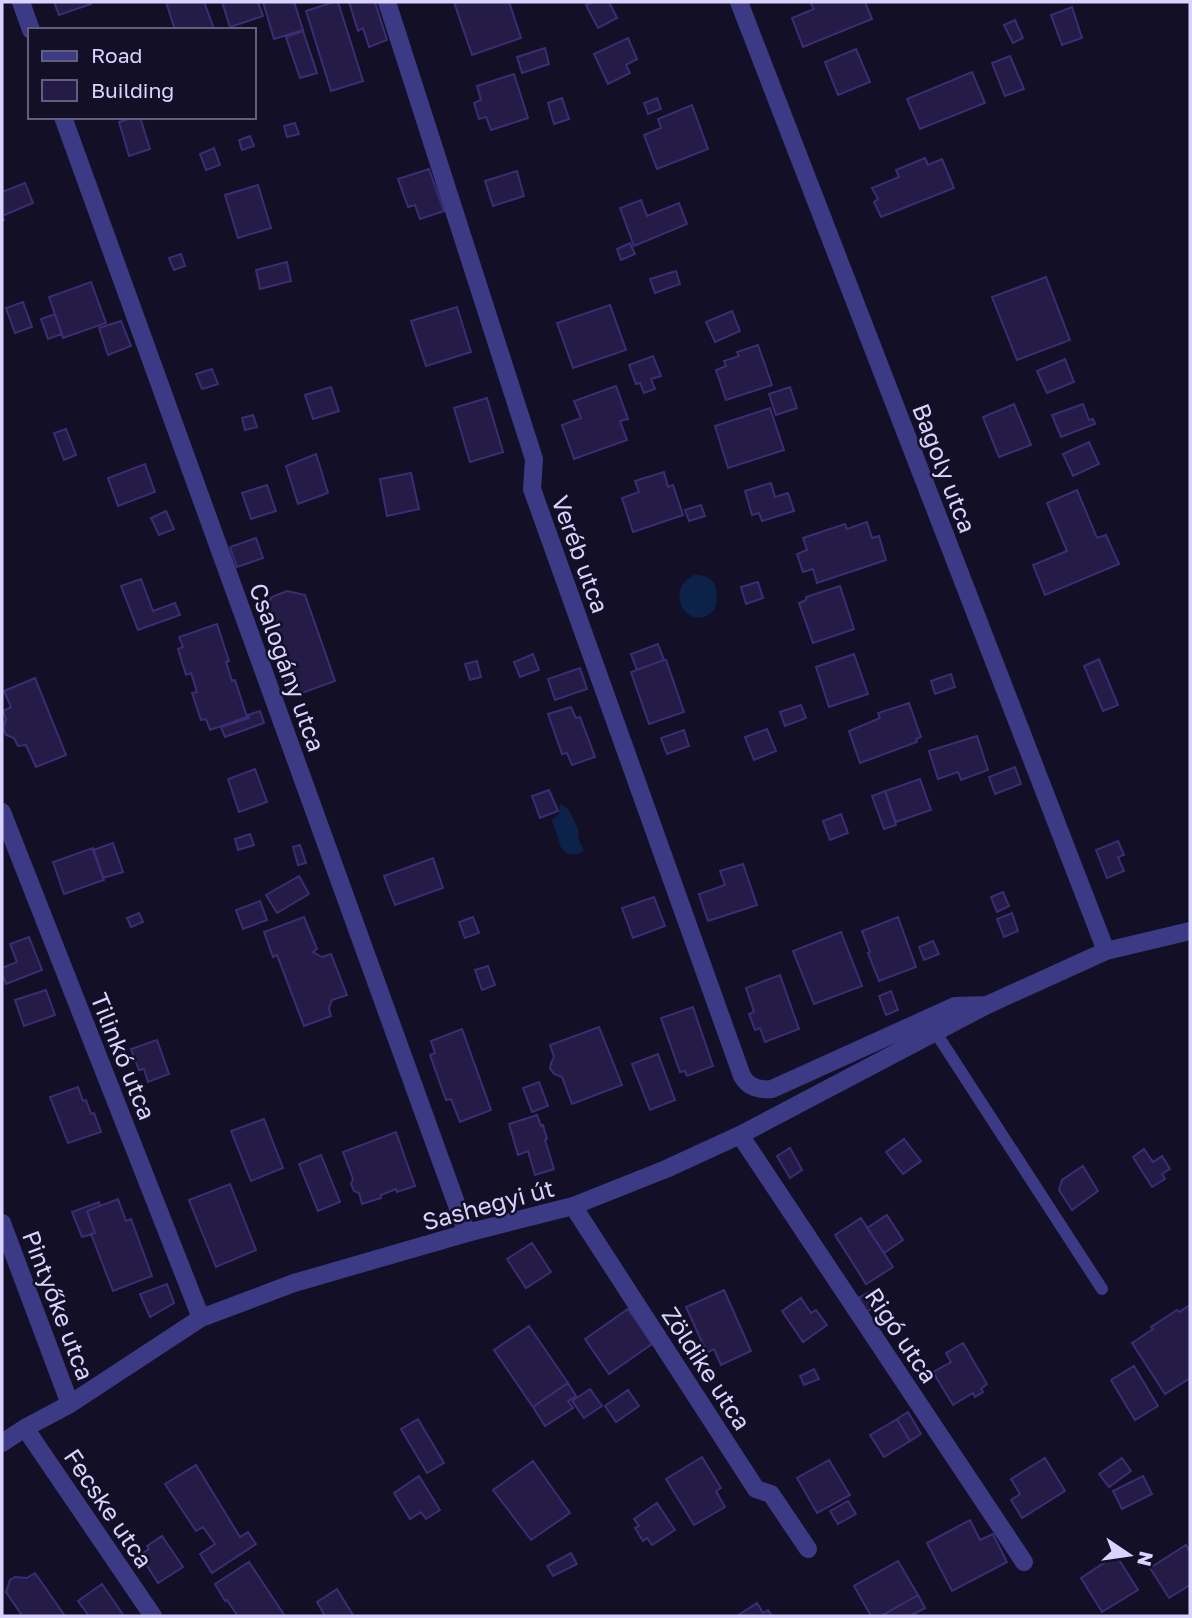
<svg xmlns="http://www.w3.org/2000/svg" width="1192" height="1618" font-family="'Golos Text',sans-serif">
	<style>
		.water { fill: #0c2248 }
		.building { fill: #241b47; stroke: #3b2d73; stroke-width: 2 }
		.lines { fill: none; stroke-linecap: round; stroke-linejoin: round }
		.lane { stroke: #3d3a85; stroke-width: 12 }
		.street { stroke: #3d3a85; stroke-width: 18 }
		.labels { text-anchor: middle; dominant-baseline: central; stroke-width: 5; stroke-linejoin: round; paint-order: stroke }
		.street-label { font-size: 24px; fill: #d9d4ff; stroke: #130f26 }
	</style>
	<rect width="100%" height="100%" fill="#130f26"/>
	<path class="water" d="M694,575C718,575 719,590 715,609C691,636 661,592 694,575Z
		M560,804L568,809L574,820L579,831L578,838L584,851C579,855 567,856 562,849C560,847 559,840 558,837C556,831 553,826 552,820L559,814Z"/>
	<path class="building" d="M54,2H90L91,4L59,15Z
		M166,2H204L214,29L175,30Z
		M222,2H258L263,16L230,27Z
		M263,2H294L303,30L274,39Z
		M334,2H338L363,81L331,91L306,11Z
		M349,2H375L387,40L369,47L363,28L358,31Z
		M454,2H509L521,38L472,55Z
		M593,2H609L617,18L598,28L586,5Z
		M810,2H865L872,19L803,47L792,18L814,9Z
		M1072,7L1082,38L1062,45L1051,15Z
		M1015,20L1023,38L1013,43L1004,25Z
		M303,31L317,73L300,78L286,37Z
		M628,38L637,59L626,65L630,73L608,84L594,54Z
		M545,48L549,64L522,73L517,57Z
		M856,49L870,82L838,95L825,62Z
		M1010,56L1024,89L1005,96L992,63Z
		M972,72L985,103L920,129L907,99Z
		M514,74L528,118L491,130L486,117L479,119L474,103L481,100L477,86Z
		M562,98L569,119L554,124L548,103Z
		M657,98L661,109L648,114L644,103Z
		M692,105L708,149L657,169L644,135L661,128L658,119Z
		M135,117H140L150,149L129,156L119,122Z
		M295,123L299,134L287,137L284,126Z
		M250,136L254,146L242,150L239,140Z
		M214,148L220,165L206,170L200,154Z
		M925,158L928,165L942,159L954,188L881,217L874,202L878,199L872,188L899,177L896,170Z
		M429,169L444,211L420,219L415,205L408,207L398,179Z
		M517,171L524,196L493,206L485,181Z
		M25,183L33,203L2,216L4,220L2,221V192Z
		M258,185L271,228L238,238L225,195Z
		M641,200L647,216L679,203L687,224L634,246L620,208Z
		M630,243L635,254L621,260L617,249Z
		M181,254L185,266L174,270L169,258Z
		M287,262L291,281L260,289L256,270Z
		M676,271L680,284L655,293L650,279Z
		M1046,277L1070,340L1017,360L992,297Z
		M91,282L106,323L63,338L49,297Z
		M23,302L32,327L15,333L6,308Z
		M610,305L626,350L573,368L557,323Z
		M457,307L471,352L426,366L411,321Z
		M732,311L740,331L715,342L706,322Z
		M55,314L62,334L48,339L41,319Z
		M121,321L131,346L108,355L99,328Z
		M758,345L772,385L726,400L716,370L726,366L724,361L739,356L737,352Z
		M653,356L661,376L651,379L655,389L644,393L640,383L636,384L629,365Z
		M1065,359L1074,382L1047,393L1037,371Z
		M212,369L218,384L202,389L196,374Z
		M616,386L628,419L620,421L627,440L574,459L562,425L581,418L574,401Z
		M331,387L339,411L313,419L305,395Z
		M790,387L797,408L776,415L769,394Z
		M487,398L503,452L470,462L454,408Z
		M1014,404L1031,445L999,457L983,417Z
		M1083,404L1089,420L1093,419L1095,424L1061,437L1052,415Z
		M770,408L784,450L728,468L715,426Z
		M253,415L257,427L245,430L242,418Z
		M66,429L76,455L64,460L54,433Z
		M1089,442L1099,464L1073,476L1063,454Z
		M316,454L328,493L298,504L286,466Z
		M145,464L155,492L118,506L108,478Z
		M664,472L668,487L673,485L683,515L633,532L622,498L639,492L635,481Z
		M411,473L419,509L387,516L380,479Z
		M771,483L775,497L788,493L794,511L762,521L759,513L752,515L745,491Z
		M267,485L276,511L251,519L242,493Z
		M1077,490L1097,538L1106,535L1119,564L1045,595L1033,565L1067,551L1047,503Z
		M701,505L705,516L689,521L685,510Z
		M166,511L174,529L159,535L151,518Z
		M867,522L872,538L879,536L886,560L817,583L813,569L803,572L797,554L807,550L803,538L845,524L847,529Z
		M256,538L263,558L237,567L230,547Z
		M141,579L153,611L175,603L180,615L138,630L121,586Z
		M758,582L763,598L746,604L741,587Z
		M840,586L854,629L813,643L799,603L806,600V597Z
		M287,591L305,595L335,681L291,697L261,613L272,597Z
		M217,624L229,661L226,662L232,681L235,680L247,717L210,730L206,719L201,720L192,693L197,692L191,673L186,675L178,649L183,647L179,637Z
		M658,644L664,660L637,670L631,654Z
		M533,654L539,670L520,677L514,662Z
		M854,654L868,694L829,707L816,667Z
		M1099,659L1118,705L1103,711L1084,666Z
		M664,660H666L684,712L649,724L631,672Z
		M477,661L481,677L470,680L465,664Z
		M580,668L587,689L555,700L548,679Z
		M951,674L955,687L935,694L931,681Z
		M35,678L66,755L36,767L26,745L18,746L14,738L6,735L3,728L6,719L3,711L11,707L4,691Z
		M909,703L921,737L916,739L917,742L860,763L849,731L880,718L878,713Z
		M801,705L806,718L785,726L780,712Z
		M571,707L576,718L580,717L595,757L572,765L567,753L562,754L548,714Z
		M260,711L264,723L225,737L221,727L249,718L248,715Z
		M767,729L776,751L754,760L745,737Z
		M684,730L689,746L667,754L661,738Z
		M977,736L988,770L961,780L958,772L938,779L929,751Z
		M1015,767L1021,784L995,794L989,777Z
		M255,769L267,802L239,812L228,779Z
		M920,779L931,810L896,822L885,791Z
		M549,790L558,811L540,818L532,796Z
		M885,791L896,825L884,829L872,796Z
		M841,814L848,833L830,840L823,821Z
		M250,834L254,845L238,850L235,839Z
		M1118,841L1124,855L1118,857L1124,871L1107,878L1096,850Z
		M113,843L123,872L103,878L93,850Z
		M300,845L306,863L298,865L293,847Z
		M93,848L104,880L64,894L53,862Z
		M433,858L443,888L395,905L384,876Z
		M743,864L757,905L708,921L699,894L725,885L720,871Z
		M299,876L309,894L277,913L266,895Z
		M1003,892L1009,906L997,912L991,897Z
		M654,897L665,926L633,938L622,908Z
		M260,901L267,920L243,929L236,910Z
		M139,913L143,922L131,927L127,918Z
		M1012,913L1018,931L1004,937L997,919Z
		M304,917L317,949L313,952L322,957L331,954L347,995L332,1000L329,1008L331,1016L304,1026L277,955L273,957L264,932Z
		M473,917L479,933L465,938L459,922Z
		M898,917L916,967L879,981L868,953L870,952L862,931Z
		M841,932L862,986L814,1004L793,951Z
		M29,937L42,970L6,984L2,973V968L17,962L10,944Z
		M933,941L939,954L924,960L919,947Z
		M488,966L495,985L482,990L475,970Z
		M780,975L799,1029L765,1042L760,1028L755,1030L749,1014L754,1012L746,988Z
		M46,990L55,1015L24,1026L15,1000Z
		M891,991L898,1010L886,1015L879,996Z
		M693,1007L713,1066L687,1076L685,1071L680,1072L661,1018Z
		M599,1027L622,1085L572,1104L562,1077L554,1074L550,1068L551,1063L554,1057L550,1045Z
		M462,1029L491,1110L460,1122L451,1099L446,1100L430,1055L435,1053L431,1041Z
		M157,1040L169,1074L148,1082L144,1069L139,1070L131,1049Z
		M658,1054L675,1100L650,1110L632,1064Z
		M539,1082L548,1106L532,1112L523,1088Z
		M78,1087L83,1101L86,1100L91,1114L94,1113L101,1132L68,1143L50,1097Z
		M537,1115L541,1126L543,1125L547,1139L545,1140L554,1169L535,1175L528,1151L518,1155L509,1124Z
		M264,1119L283,1168L251,1181L231,1131Z
		M396,1132L415,1186L397,1192L396,1189L381,1195V1198L362,1204L359,1193L354,1191L351,1184L353,1179L343,1152Z
		M904,1139L921,1161L903,1174L886,1152Z
		M790,1148L802,1170L790,1178L777,1156Z
		M1144,1149L1153,1162L1162,1156L1170,1169L1162,1174L1165,1179L1152,1187L1133,1157Z
		M321,1155L340,1202L318,1211L299,1164Z
		M1083,1166L1098,1191L1072,1210L1059,1190L1062,1180Z
		M230,1184L256,1250L216,1267L189,1200Z
		M118,1199L126,1221L131,1219L152,1276L113,1291L91,1234L95,1233L87,1211Z
		M99,1202L100,1206L87,1211L95,1233L82,1237L72,1212Z
		M887,1215L903,1240L884,1253L867,1228Z
		M861,1218L893,1267L866,1284L835,1235Z
		M532,1243L551,1272L526,1288L507,1259Z
		M167,1284L174,1303L150,1317L140,1294Z
		M877,1288L884,1302L866,1312L858,1298Z
		M724,1290L751,1351L721,1365L714,1349L707,1353L686,1307Z
		M801,1298L811,1313L816,1310L827,1325L803,1342L782,1311Z
		M1190,1305V1378L1165,1394L1132,1343L1153,1329L1151,1327L1177,1310L1179,1312Z
		M628,1309L652,1344L609,1374L585,1339Z
		M529,1326L568,1383L533,1407L494,1350Z
		M963,1343L987,1384L981,1389L983,1392L975,1397L973,1393L953,1405L933,1372L951,1362L946,1353Z
		M1134,1366L1158,1406L1135,1420L1111,1380Z
		M814,1369L819,1379L804,1385L800,1376Z
		M568,1383L576,1396L568,1401L573,1408L545,1426L533,1407Z
		M590,1389L602,1406L584,1418L572,1401Z
		M628,1390L639,1406L616,1422L605,1406Z
		M908,1412L921,1434L910,1441L897,1419Z
		M418,1419L444,1463L427,1473L401,1429Z
		M897,1419L910,1441L884,1457L870,1435Z
		M702,1457L721,1488L716,1491L725,1507L694,1525L666,1479Z
		M1045,1458L1065,1491L1022,1518L1011,1500L1020,1494L1011,1479Z
		M1122,1458L1131,1471L1109,1487L1099,1474Z
		M829,1460L850,1495L817,1513L797,1478Z
		M533,1461L570,1513L531,1540L493,1490Z
		M196,1465L240,1537L248,1532L256,1544L212,1573L200,1554L215,1544L203,1527L196,1531L165,1484Z
		M419,1476L440,1510L426,1519L421,1512L410,1519L394,1493Z
		M1143,1476L1152,1494L1122,1509L1113,1491Z
		M848,1501L856,1514L838,1524L830,1511Z
		M657,1503L675,1530L652,1545L647,1538L643,1541L635,1528L639,1526L634,1519Z
		M970,1520L980,1540L993,1534L1007,1562L952,1591L927,1543Z
		M162,1536L183,1567L158,1583L140,1555L149,1549L147,1546Z
		M1186,1545L1190,1552V1585L1169,1598L1150,1568Z
		M571,1553L577,1564L553,1576L547,1566Z
		M1116,1555L1138,1590L1102,1612L1081,1578Z
		M898,1561L918,1595L881,1616H871L854,1586Z
		M249,1562L285,1616H235L237,1615L227,1600L225,1601L215,1584Z
		M35,1573L65,1616H21V1614L6,1592L10,1580L15,1577L27,1578Z
		M102,1584L124,1616H89L78,1601Z
		M337,1589L353,1615L351,1616H325L317,1602Z
		M918,1595L925,1608L910,1616H881Z
		M757,1603L763,1613L768,1610L772,1616H737Z"/>
	<g class="lines">
		<path class="lane" d="M936,1033L1102,1289"/>
		<path class="street" d="M21,2L31,30
			M387,2L534,459L532,489L742,1076C749,1088 759,1090 772,1089L955,1006L987,1005
			M739,2L1106,951
			M63,117L467,1233
			M2,812L201,1318
			M740,1135L1024,1562
			M573,1206L756,1489L771,1494L808,1549
			M2,1223L70,1404
			M25,1428L153,1616
			M2,1443L25,1428L70,1404L201,1318L294,1283L467,1233L573,1206L666,1169L740,1135L987,1005L1106,951L1190,931"/>
	</g>
	<g class="labels">
		<g class="street-label">
			<text transform="translate(945 468) rotate(69)">Bagoly utca</text>
			<text transform="translate(581 554) rotate(70)">Veréb utca</text>
			<text transform="translate(288 667) rotate(70)">Csalogány utca</text>
			<text transform="translate(124 1056) rotate(68)">Tilinkó utca</text>
			<text transform="translate(488 1204) rotate(-15)">Sashegyi út</text>
			<text transform="translate(59 1305) rotate(69)">Pintyőke utca</text>
			<text transform="translate(902 1335) rotate(56)">Rigó utca</text>
			<text transform="translate(707 1368) rotate(57)">Zöldike utca</text>
			<text transform="translate(109 1508) rotate(56)">Fecske utca</text>
		</g>
	</g>
	<rect width="1192" height="1618" fill="none" stroke="#d9d4ff" stroke-width="7"/>
	<rect x="28" y="28" width="228" height="91" fill="#130f26" stroke="#625e7d" stroke-width="2"/>
	<rect x="42" y="51" width="35" height="10" fill="#3d3a85" stroke="#625e7d" stroke-width="2"/>
	<text x="91" y="63" font-size="21" fill="#d9d4ff">Road</text>
	<rect x="42" y="80" width="35" height="21" fill="#241b47" stroke="#625e7d" stroke-width="2"/>
	<text x="91" y="98" font-size="21" fill="#d9d4ff">Building</text>
	<g transform="translate(1129 1555) rotate(103)" stroke="#130f26" stroke-width="5" paint-order="stroke">
	<path d="M0-5L12 26L0 18L-12 26Z" fill="#d9d4ff"/>
	<text y="-10" font-size="19" font-weight="bold" text-anchor="middle" fill="#d9d4ff">N</text>
	</g>
</svg>
